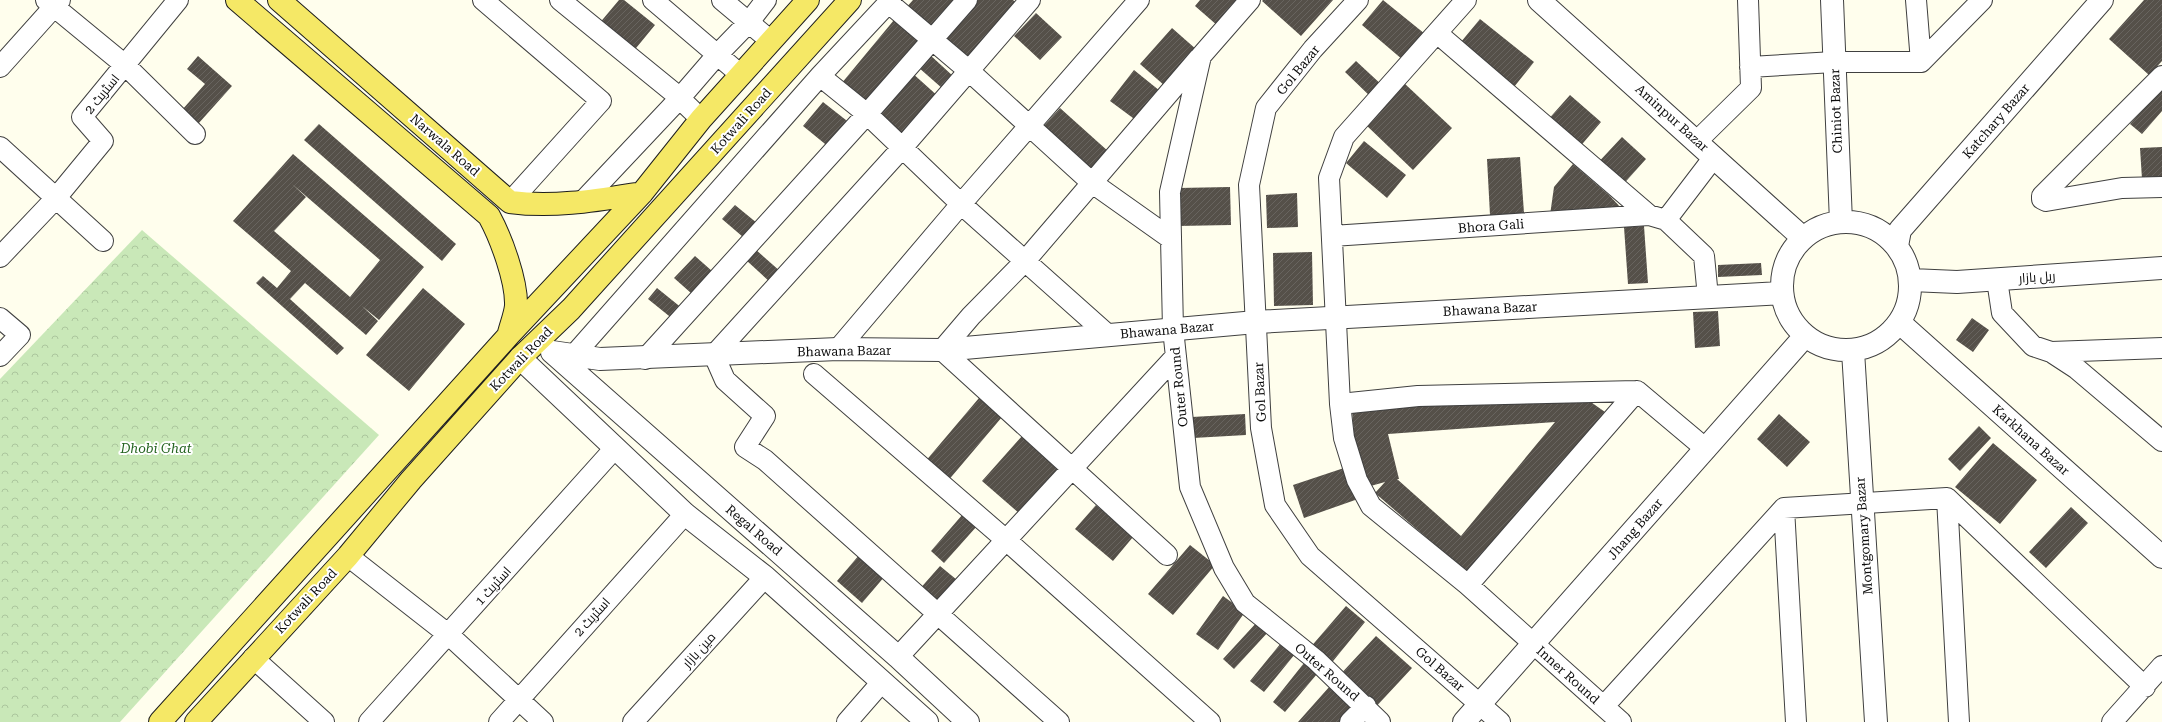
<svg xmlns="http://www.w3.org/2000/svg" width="2162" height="722" font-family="'Roboto Serif',Cairo,serif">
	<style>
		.park { fill: url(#park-crowns) }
		.building { fill: url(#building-hatch); fill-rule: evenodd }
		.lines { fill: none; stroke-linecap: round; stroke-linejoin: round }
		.minor-casing { stroke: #404040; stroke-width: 22 }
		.tertiary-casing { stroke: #404040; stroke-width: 24 }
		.primary-casing { stroke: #1e1e1e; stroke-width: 24 }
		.minor { stroke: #fff; stroke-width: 20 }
		.tertiary { stroke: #fff; stroke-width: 22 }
		.primary { stroke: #f5e866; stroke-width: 22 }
		.labels { text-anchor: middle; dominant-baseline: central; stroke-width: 4; stroke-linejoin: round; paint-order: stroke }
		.street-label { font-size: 13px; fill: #0d0d0d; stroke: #fff }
		.park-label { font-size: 13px; font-style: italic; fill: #23631f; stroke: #fff }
	</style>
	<defs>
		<pattern id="park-crowns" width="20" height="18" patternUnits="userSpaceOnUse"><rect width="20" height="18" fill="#c9e8b8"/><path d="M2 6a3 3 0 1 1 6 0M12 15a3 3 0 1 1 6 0" fill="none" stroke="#abc69d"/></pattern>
		<pattern id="building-hatch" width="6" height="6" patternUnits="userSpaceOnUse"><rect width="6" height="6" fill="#555049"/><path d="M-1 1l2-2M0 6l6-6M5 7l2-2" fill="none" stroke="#68645f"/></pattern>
	</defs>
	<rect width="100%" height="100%" fill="#fffeed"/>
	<path class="park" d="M142,230L379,435L120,722H0V379Z"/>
	<path class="building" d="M619,0H624L655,25L632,53L598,25Z
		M913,0H958L930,31L905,9Z
		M978,0H1013L1018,4L969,62L943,41Z
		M1200,0H1242L1218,26L1195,6Z
		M1263,0H1333L1301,36L1262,1Z
		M1383,0L1425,34L1403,60L1362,25Z
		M2144,0H2162V61L2149,75L2109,39Z
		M1036,13L1062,37L1040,60L1014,36Z
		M1480,19L1534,62L1510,92L1456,48Z
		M894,20L921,42L867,106L841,84Z
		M1172,28L1197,50L1165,86L1140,64Z
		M929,54L954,77L943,89L918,67Z
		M198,56L232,86L198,124L182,110L205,84L187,69Z
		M1356,61L1384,87L1373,99L1345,72Z
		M1134,70L1160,91L1137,121L1110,101Z
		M911,72L940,98L901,141L873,115Z
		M1404,83L1452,128L1413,170L1365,124Z
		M2162,88V111L2142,134L2130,124Z
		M1570,95L1601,122L1578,149L1546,122Z
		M823,102L851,124L830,148L803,126Z
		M1060,108L1109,152L1088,175L1039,131Z
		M319,124L456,244L442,261L304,140Z
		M1622,137L1646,159L1619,189L1594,167Z
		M1364,141L1406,175L1387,198L1346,163Z
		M2162,147V178L2142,179L2140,148Z
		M293,154L424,267L379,320L362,306L378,321L366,335L305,283L290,299L280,290L344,348L337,355L256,283L263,276L277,288L291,271L233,221ZM292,184L380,260L350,297L274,231L306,197Z
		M1520,157L1524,213L1490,215L1487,159Z
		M1573,164L1610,196L1622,209L1550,215L1554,187Z
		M1230,187L1231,225L1178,226V188Z
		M1297,193L1298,227L1267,228L1266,195Z
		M735,205L763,228L750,243L722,219Z
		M1644,226L1648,283L1628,284L1624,227Z
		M755,249L781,272L771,283L746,260Z
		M1312,252L1313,305L1274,306L1273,253Z
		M695,256L721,279L700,301L674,278Z
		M1761,263L1762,275L1718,277V265Z
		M423,288L465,324L409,391L366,355Z
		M657,288L683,309L674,320L648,299Z
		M1718,311L1720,346L1695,348L1693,312Z
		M1972,318L1989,330L1973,352L1956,340Z
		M1578,393L1605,412L1471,576L1375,493L1385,482L1367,487L1354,437L1352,409ZM1555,422L1461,536L1397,479H1399L1388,434Z
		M979,398L1002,417L947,482L924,463Z
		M1245,414L1246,435L1193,438L1192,417Z
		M1779,414L1810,442L1787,467L1757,439Z
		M1979,426L1991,438L1960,471L1948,459Z
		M1022,436L1060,469L1020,514L982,481Z
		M1993,443L2037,480L2000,524L1955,487Z
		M1347,467L1358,499L1304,518L1293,485Z
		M1096,505L1133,537L1113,561L1075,529Z
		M2071,507L2088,523L2046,568L2029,552Z
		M963,514L977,526L944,563L931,551Z
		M1190,545L1215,565L1173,615L1148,594Z
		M860,554L885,576L862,603L837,581Z
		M940,566L957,580L935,605L918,591Z
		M1223,596L1245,612L1218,650L1196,634Z
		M1346,606L1365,622L1329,666L1309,649Z
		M1258,621L1269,631L1234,669L1223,659Z
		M1376,636L1412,668L1373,710L1337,678Z
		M1281,643L1295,654L1264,692L1250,681Z
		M1304,663L1317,674L1285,712L1273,702Z
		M1330,686L1354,706L1340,722H1298Z"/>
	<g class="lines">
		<g class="minor-casing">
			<path id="minor" d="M46,0L125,65L195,134
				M483,0L601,101L510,202
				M560,0L673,92L701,119
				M653,0L741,75
				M722,0L771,41
				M1030,0L902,148L714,355L725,380L765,416L745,447L765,460L1059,722
				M1250,0L1201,56L1170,192L1173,329L1190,487L1224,568L1245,603L1316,660L1380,722
				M1358,0L1313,49L1266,108L1249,185L1261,428L1275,505L1310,556L1500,722
				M1466,0L1344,137L1329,178L1340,404L1344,438L1357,480L1371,506L1468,585L1621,722
				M1916,0L1921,62
				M889,3L968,70L1091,182L1170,238
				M1437,33L1649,215L1666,220L1704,256L1708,297
				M0,67L60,0
				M1750,67L1834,62H1921L1982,0
				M820,76L867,114L961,204L1108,335
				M2162,76L2042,196V199L2046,201L2122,188L2162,187
				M1697,141L1751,88L1748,0
				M0,147L103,241
				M582,202L679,99L717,55L749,22L766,0
				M1666,220L1714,157
				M1332,236L1649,215
				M0,257L56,198L103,141L82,117L178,0
				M1997,280L2002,313L2033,346L2051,352L2077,369L2162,441
				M0,318L20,335L0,356
				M838,349L961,204L1139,0
				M2051,352L2162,348
				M573,356L820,76L891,0
				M645,359L867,114L967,0
				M814,374L1006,540L1210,722
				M1340,404L1418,396L1637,391L1706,449
				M1947,498L1959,722
				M1784,508L1796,722
				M1167,555L942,350L971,316L1025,261L1199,58
				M348,556L449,635L543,722
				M1468,585L1637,391
				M898,657L1176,356
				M253,658L324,722
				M1604,706L1784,508L1947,498L2145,687
				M369,722L615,448
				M499,722L685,514
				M633,722L765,577
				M847,722L881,683
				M1350,722L1366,706
				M2112,722L2162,666"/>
		</g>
		<g class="tertiary-casing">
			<path id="tertiary" d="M1539,0L1803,238
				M1832,0L1841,222
				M1782 286a64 64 0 1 1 128 0a64 64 0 1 1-128 0Z
				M1897,246L1900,230L2102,0
				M1911,280L1957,282L2162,268
				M1900,323L2162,557
				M1853,351L1876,722
				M552,352L600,359L838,349L942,350L1256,322L1782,293
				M552,352L898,657L968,722
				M520,358L685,514L765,577L927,722
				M1464,722L1805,336"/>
		</g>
		<g class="primary-casing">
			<path id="primary" d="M237,0L489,216C501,238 517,281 516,306C515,315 511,325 509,333
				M279,0L510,202C555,208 598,200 642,193
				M160,722L509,335L642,193L701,119L808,0
				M196,722L348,556L411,480L520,358L571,309L850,0"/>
		</g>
		<use href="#minor" class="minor"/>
		<use href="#tertiary" class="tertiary"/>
		<use href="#primary" class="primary"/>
	</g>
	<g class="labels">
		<g class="street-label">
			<text transform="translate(1298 70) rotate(-51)">Gol Bazar</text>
			<text transform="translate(102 94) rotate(-51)">اسٹریٹ 2</text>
			<text transform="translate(1836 111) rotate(-92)">Chiniot Bazar</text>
			<text transform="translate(1672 118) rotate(42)">Aminpur Bazar</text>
			<text transform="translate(741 121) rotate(-48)">Kotwali Road</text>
			<text transform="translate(1996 121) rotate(-49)">Katchary Bazar</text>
			<text transform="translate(445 145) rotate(41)">Narwala Road</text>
			<text transform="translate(1491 226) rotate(-4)">Bhora Gali</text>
			<text transform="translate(2037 277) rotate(-4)">ریل بازار</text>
			<text transform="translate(1490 309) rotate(-3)">Bhawana Bazar</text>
			<text transform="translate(1167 330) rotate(-5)">Bhawana Bazar</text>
			<text transform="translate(844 351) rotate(-1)">Bhawana Bazar</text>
			<text transform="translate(521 359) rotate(-46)">Kotwali Road</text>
			<text transform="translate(1179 387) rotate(-96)">Outer Round</text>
			<text transform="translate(1260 392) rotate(-93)">Gol Bazar</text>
			<text transform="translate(2031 440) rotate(42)">Karkhana Bazar</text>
			<text transform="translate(1635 529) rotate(-49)">Jhang Bazar</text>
			<text transform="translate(754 530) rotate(41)">Regal Road</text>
			<text transform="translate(1864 536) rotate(-94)">Montgomary Bazar</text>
			<text transform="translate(493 586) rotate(-48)">اسٹریٹ 1</text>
			<text transform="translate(306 601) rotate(-47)">Kotwali Road</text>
			<text transform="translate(592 617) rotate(-48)">اسٹریٹ 2</text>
			<text transform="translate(699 650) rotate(-48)">مین بازار</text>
			<text transform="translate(1440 669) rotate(41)">Gol Bazar</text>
			<text transform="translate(1327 672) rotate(41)">Outer Round</text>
			<text transform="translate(1568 675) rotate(42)">Inner Round</text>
		</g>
		<g class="park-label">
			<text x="156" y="448">Dhobi Ghat</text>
		</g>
	</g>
</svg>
